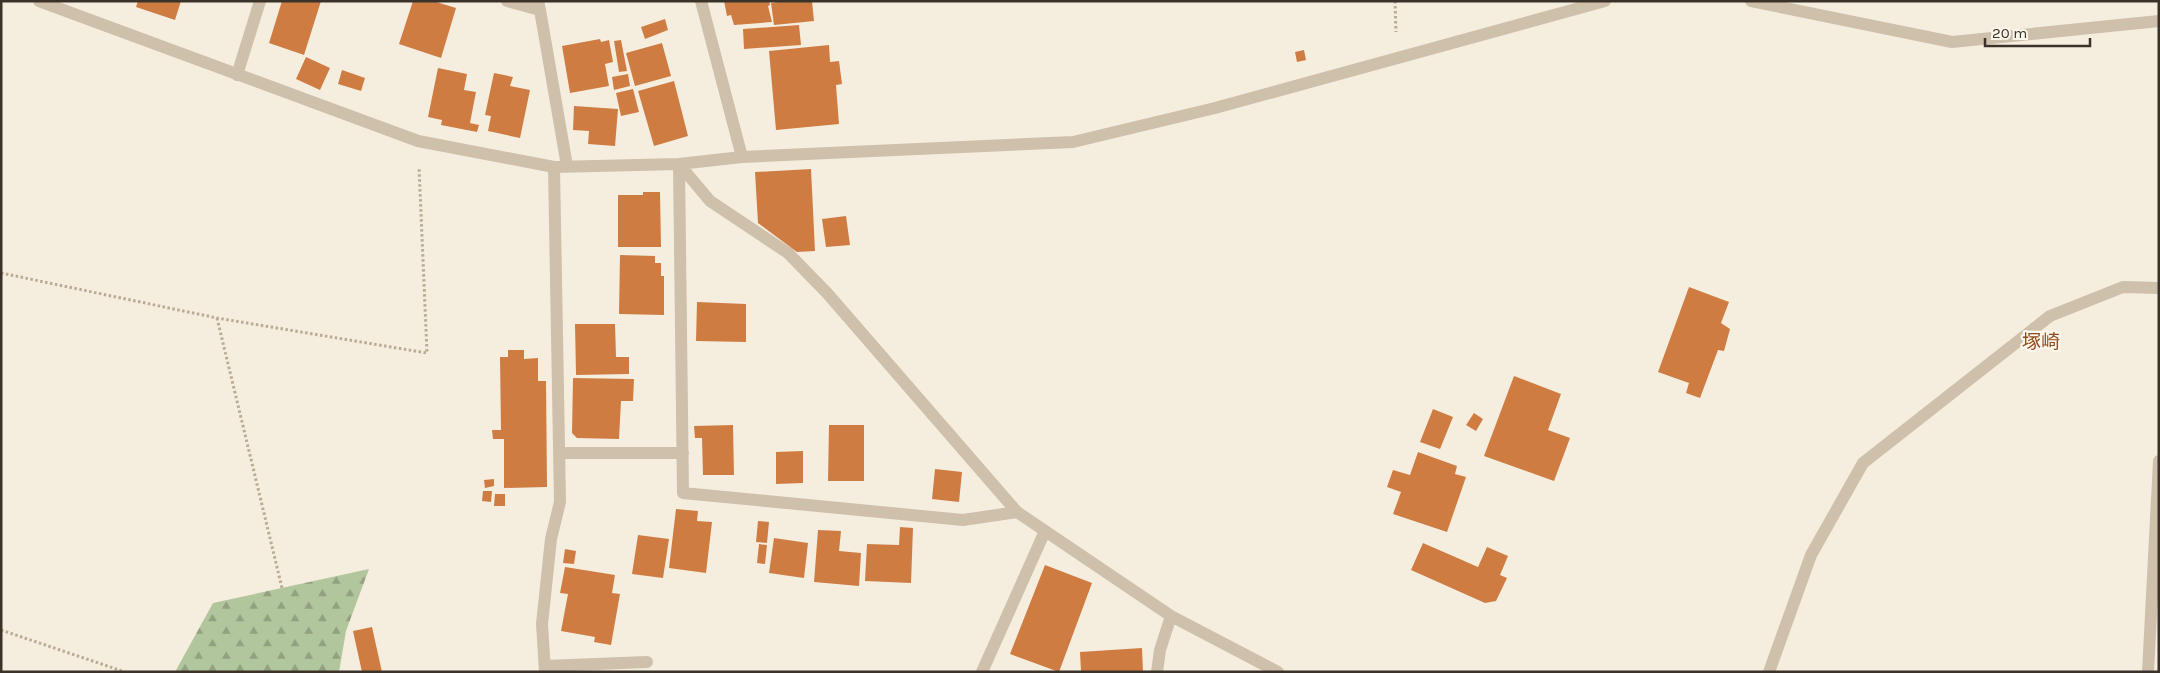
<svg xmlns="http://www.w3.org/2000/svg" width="2160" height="673" font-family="Karla,'Noto Sans JP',sans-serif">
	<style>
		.forest { fill: url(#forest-firs) }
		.building { fill: #cf7c43 }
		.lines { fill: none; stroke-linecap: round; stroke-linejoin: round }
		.path { stroke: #baab93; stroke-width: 3; stroke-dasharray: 2.5 2.5; stroke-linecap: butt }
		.service { stroke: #cec0aa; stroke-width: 12 }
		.minor { stroke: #cec0aa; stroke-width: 12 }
		.labels { text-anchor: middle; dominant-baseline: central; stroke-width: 4.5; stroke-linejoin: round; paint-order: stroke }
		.quarter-label { font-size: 19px; fill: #914b1c; stroke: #fcf7ec }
	</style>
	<defs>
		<pattern id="forest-firs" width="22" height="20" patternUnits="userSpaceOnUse" patternTransform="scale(1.25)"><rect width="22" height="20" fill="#b2c69d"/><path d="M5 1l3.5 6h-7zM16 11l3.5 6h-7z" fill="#92a180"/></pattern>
	</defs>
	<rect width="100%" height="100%" fill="#f5eedf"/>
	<path class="forest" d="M369,569L346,631L339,672H175L213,603Z"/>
	<path class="building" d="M138,1H181L175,20L136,7Z
		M282,1H321L304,55L269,43Z
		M413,1H433L456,8L441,58L399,44Z
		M724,1H769L770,5L768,6L772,22L734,25L731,15L727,16Z
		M786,1H812L814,21L774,25L771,3Z
		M665,19L668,30L645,39L641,27Z
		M799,25L801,45L744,49L743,29Z
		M600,39L601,42L609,40L613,62L605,64L609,86L570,93L562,46Z
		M621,40L627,71L619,72L614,41Z
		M662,43L671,76L635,86L626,53Z
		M829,45L830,62L839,61L842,84L836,85L839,124L776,130L769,51Z
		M1304,50L1306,60L1297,62L1295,52Z
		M306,57L330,68L320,90L296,79Z
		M438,68L467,74L464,90L476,92L470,123L479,125L477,132L441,125L442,120L428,117Z
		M342,70L365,78L361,91L338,84Z
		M494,73L513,77L510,86L530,90L520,138L488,131L491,116L485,115Z
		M628,74L630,86L614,90L612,77Z
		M674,81L688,136L654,146L638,91Z
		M633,89L639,112L621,116L616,93Z
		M574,106L618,109L615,146L588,144L589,131L573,130Z
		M811,169L815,251L797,252L758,223L755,172Z
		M643,192H660L661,247H618V195H643Z
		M846,216L850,245L826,247L822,219Z
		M620,255L655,256V263H661V276H664V315L619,314Z
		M1689,287L1729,302L1721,323L1730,329L1724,351L1718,350L1700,398L1686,393L1689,383L1658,372Z
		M697,302L746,304V342L696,341Z
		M575,324H615L616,357H629V374L576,375Z
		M508,350H524V359L538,358V381H546L547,487L504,488V439H493L492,430H501L500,357H508Z
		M1514,376L1561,394L1548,430L1570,438L1554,481L1484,456Z
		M573,378L634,379L633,401H621L619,439L577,438L572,433Z
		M1433,409L1453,417L1440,449L1420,442Z
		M1474,413L1483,419L1476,431L1466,425Z
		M733,425L734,475H703L702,438H695L694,426Z
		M829,425H864V481H828Z
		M803,451V483L776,484V452Z
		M1418,452L1457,466L1455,474L1466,477L1447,532L1393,514L1401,492L1387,487L1393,470L1410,475Z
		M935,469L962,472L959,502L932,499Z
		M494,479V486L485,488L484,480Z
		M483,491H492L491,502L482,501Z
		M495,494H505V506H494Z
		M676,509L698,511L697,521L712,522L706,573L669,568Z
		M758,521L769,522L767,543L756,542Z
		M900,527L913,528L911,583L865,581L867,544L899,545Z
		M818,530L841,531L839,551L861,553L859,586L814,582Z
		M638,535L669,539L663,578L632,574Z
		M774,538L808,543L804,578L769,573Z
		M1423,543L1478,567L1487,547L1508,556L1500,575L1507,578L1496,601L1485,603L1411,570Z
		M759,544L767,545L765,564L757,563Z
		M565,549L576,551L574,564L563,563Z
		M1045,565L1092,583L1059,672L1010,654Z
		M565,567L615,575L612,593L620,594L611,645L594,642L595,637L561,631L568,594L560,593Z
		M372,627L382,672H362L353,631Z
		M1142,648L1143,672H1081L1080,652Z"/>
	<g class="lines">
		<path class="path" d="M1395,1L1396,32
			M1,273L217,318L427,353L419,167
			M217,318L282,588
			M1,630L125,672"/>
		<path class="service" d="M545,666L647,662"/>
		<path class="minor" d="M39,1L418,141L554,167L679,164L742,157L1073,142L1215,108L1605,1
			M507,1L540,10L538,1
			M701,1L742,157
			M1751,1L1952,42L2159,21
			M540,10L567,166
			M237,75L260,1
			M679,164L710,201L788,253L827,293L1017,512L1171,616L1278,672
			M679,164L683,493L963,520L1017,512
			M559,453H683
			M545,672L542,624L551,539L560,502L554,167
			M982,672L1045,531
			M1157,672L1160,650L1171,616
			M1769,672L1811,555L1863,463L2050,316L2123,287L2159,288
			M2148,672L2159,461"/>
	</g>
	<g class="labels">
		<g class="quarter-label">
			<text x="2041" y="342">塚崎</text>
		</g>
	</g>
	<rect width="2160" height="673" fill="none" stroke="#3b322a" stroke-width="5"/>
	<path d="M1985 38v8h105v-8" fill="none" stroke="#3b322a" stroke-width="2.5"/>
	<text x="1992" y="38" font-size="15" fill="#3b322a" stroke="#fcf7ec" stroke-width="4" paint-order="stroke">20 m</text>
</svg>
